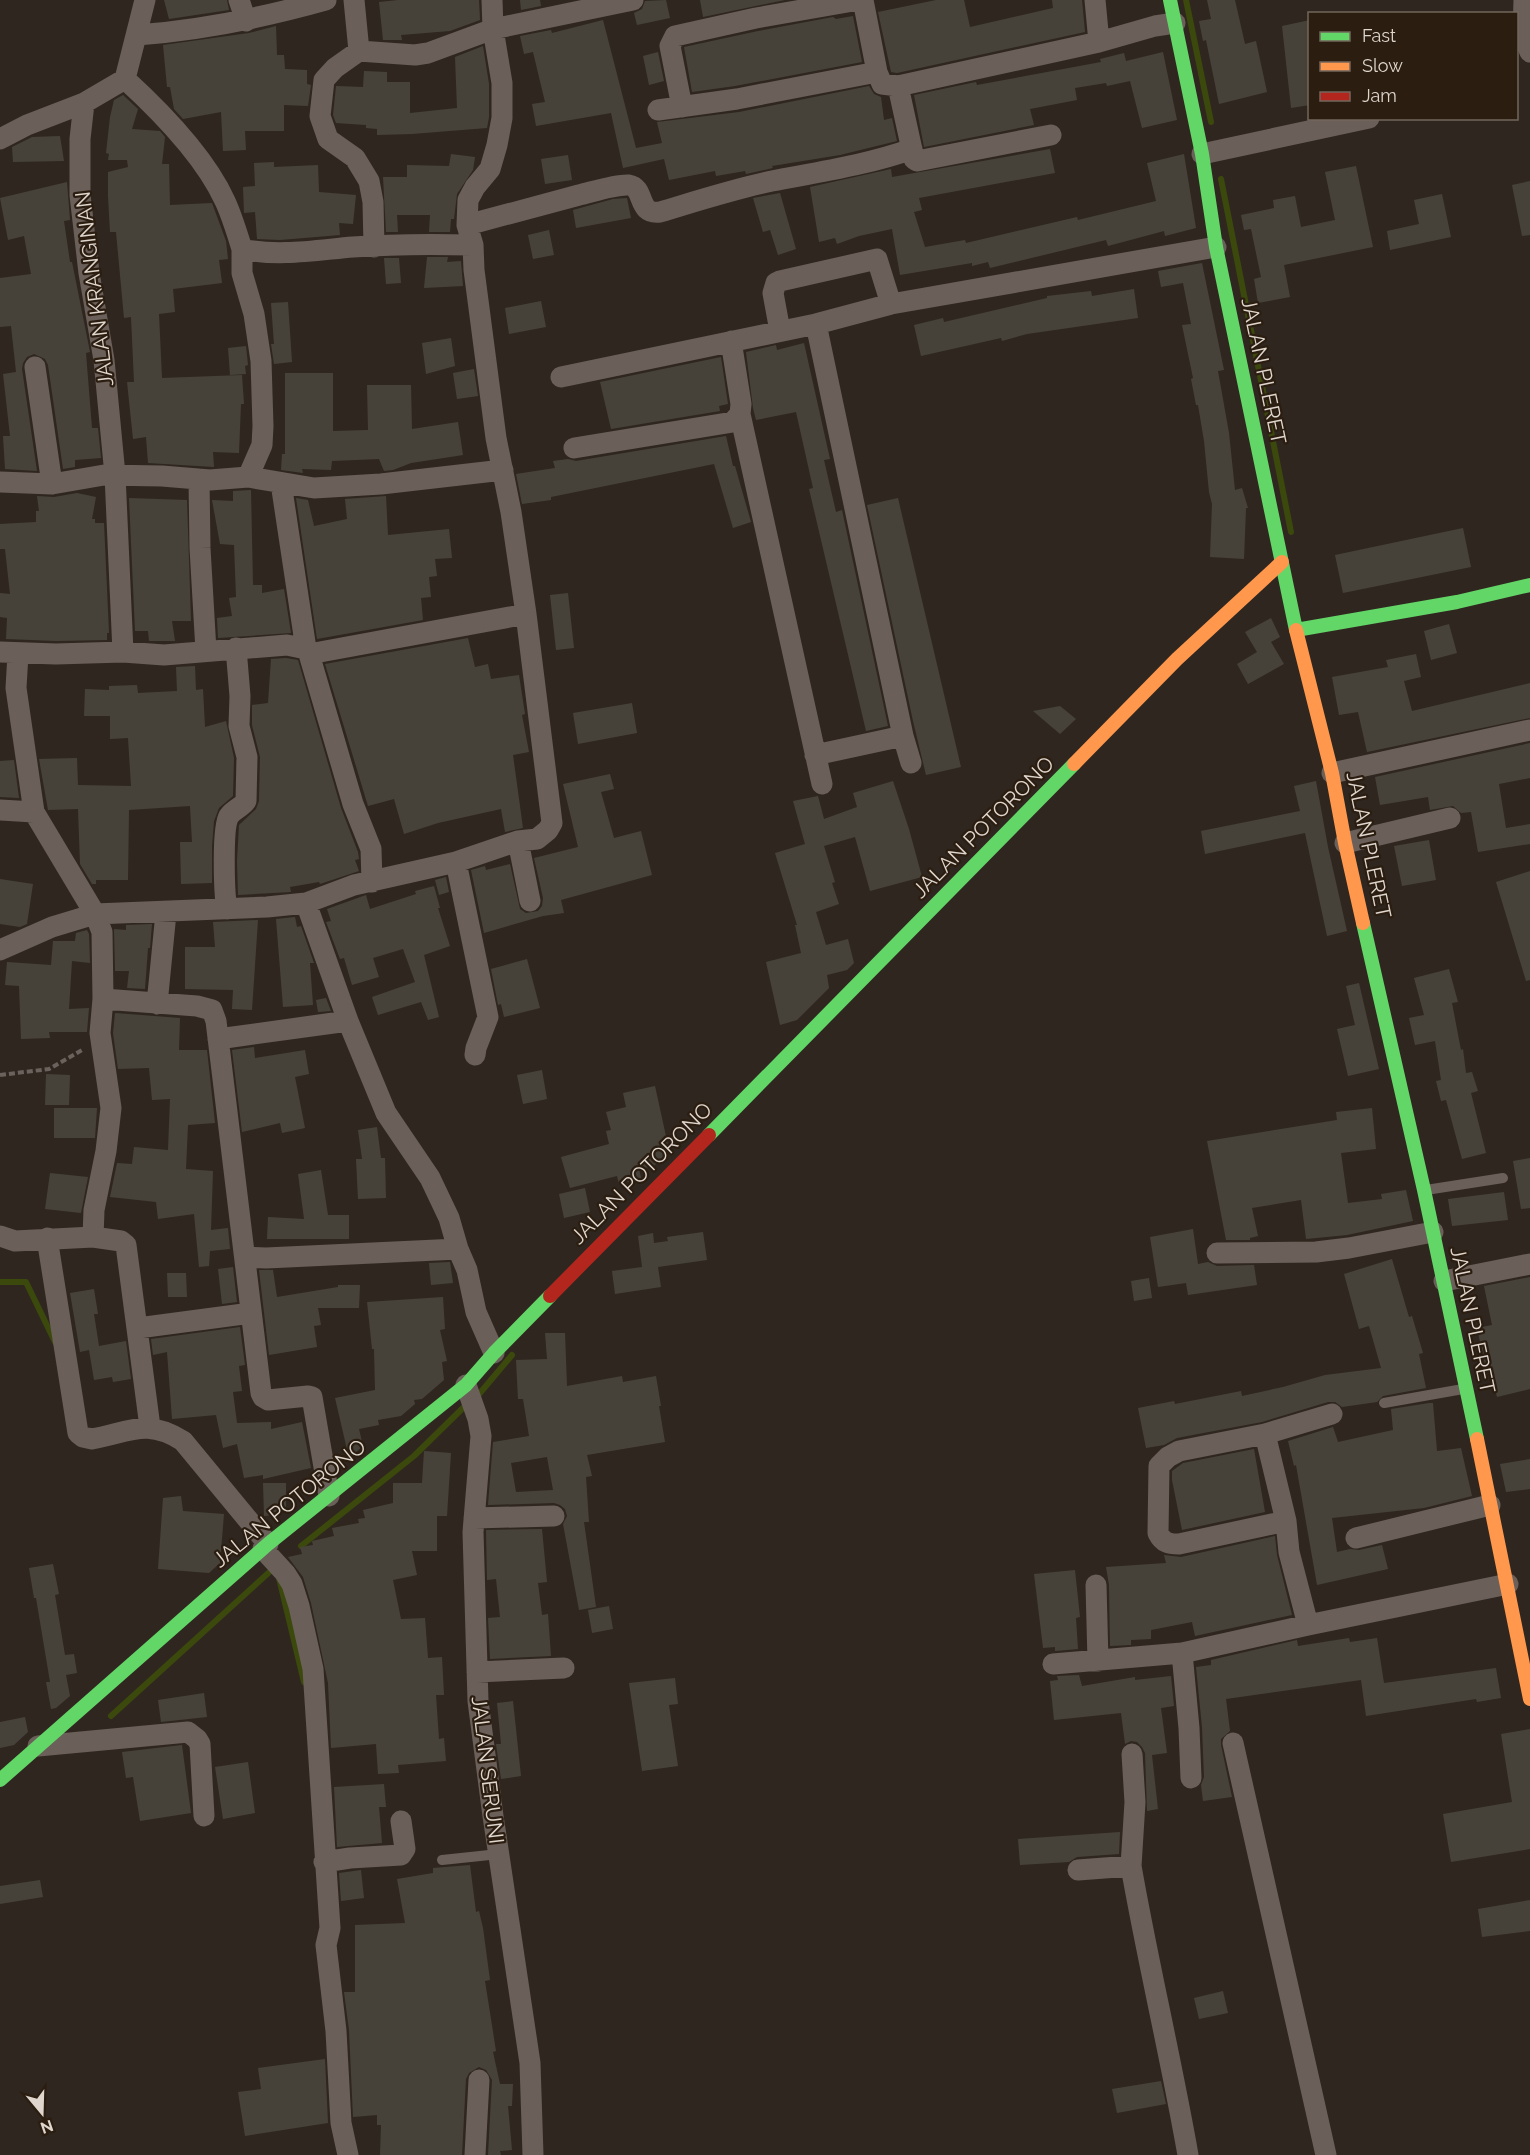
<svg xmlns="http://www.w3.org/2000/svg" width="1530" height="2155" font-family="Raleway,sans-serif">
	<style>
		.lines { fill: none; stroke-linecap: round; stroke-linejoin: round }
		.stream { stroke: #3c490d; stroke-width: 6 }
		.building { fill: #46423a; fill-rule: evenodd }
		.path { stroke: #6b625d; stroke-width: 4; stroke-dasharray: 6 3; stroke-linecap: butt }
		.lane { stroke: #6b5f5a; stroke-width: 10 }
		.street { stroke: #6b5f5a; stroke-width: 21 }
		.fast { stroke: #63d668; stroke-width: 14 }
		.slow { stroke: #ff974d; stroke-width: 14 }
		.jam { stroke: #b3261e; stroke-width: 14 }
		.labels { text-anchor: middle; dominant-baseline: central; stroke-width: 4.5; stroke-linejoin: round; paint-order: stroke }
		.street-label { font-size: 21px; fill: #dfd6cd; stroke: #2b1d10 }
	</style>
	<rect width="100%" height="100%" fill="#2f271f"/>
	<g class="lines">
		<path class="stream" d="M1186,0L1211,122
			M1221,179L1291,532
			M0,1282H26L55,1342
			M480,1393L512,1355
			M301,1546L414,1456L467,1404
			M279,1578L304,1682
			M111,1716L276,1566"/>
	</g>
	<path class="building" d="M164,0H227L229,10L169,19Z
		M398,0H479L480,20L450,31L401,35L402,40H383L379,2Z
		M520,0H540L541,6L521,10Z
		M666,0L670,18L637,25L634,13L642,9L645,1Z
		M700,0H785L703,17Z
		M936,0H964L970,27L1053,8L1052,0H1082L1085,32L897,73L891,72L878,12Z
		M1207,0H1235L1245,44L1256,41L1267,92L1219,104L1206,40L1203,41L1199,21L1211,19Z
		M853,16L862,62L735,86L692,92L684,47L758,31L833,17L836,19Z
		M603,20L636,148L662,143L657,122L739,112L869,86L874,94L881,97L884,120L892,118L897,141L840,155L772,166L773,168L746,174L745,171L716,176L715,171L669,180L664,159L623,168L611,113L536,126L532,104L545,102L533,52L524,54L520,36L551,30L552,33Z
		M1310,20V105L1291,108L1282,26Z
		M276,26L277,55H284L285,69L307,70V84L311,85L308,106L284,105V131H245L246,150L223,151L221,112L183,119L174,109L170,87H167L163,45L249,33Z
		M483,46L489,84V117L487,128L412,134L377,135V129L366,128V125L336,123L333,115L336,86L363,87L364,71L387,72V82H410V113L457,108L455,57Z
		M658,52L664,81L649,85L643,56Z
		M1163,52L1177,120L1142,128L1130,81L1107,86L1106,83L1075,88L1077,100L1030,109L1034,125L924,147L914,95L976,82L977,85L1101,62L1100,59L1124,53L1126,61Z
		M123,95L138,109L132,129L160,131L165,137L162,164H169L170,205L212,203L226,241L228,259L219,260L222,283L173,289L175,312L159,314L162,378L242,375L244,404H241L239,453L213,452L214,467L148,463L146,437L133,439L127,382H134L131,317L124,318L116,232H110L108,196V172L128,167L127,160H108L109,154L106,153L110,117L114,100Z
		M60,136L64,161L13,162L12,147L32,137Z
		M1050,149L1055,173L919,198L922,210L914,212L925,247L965,240L966,243L1077,217L1078,220L1156,201L1147,163L1184,154L1196,228L1165,236L1164,231L1108,246L1106,240L990,268L988,262L972,266V263L900,275L892,229L859,236L837,244L835,238L819,242L810,187L891,169L892,177Z
		M451,154L475,157L473,170L457,194L454,219H451L450,232H429L430,215H397L398,232H386L383,177H407V165L449,166Z
		M568,155L572,180L545,184L541,159Z
		M274,162V167L318,165L319,192L356,195L353,224L339,223L340,235L280,240L257,239L255,212L244,213L243,187L255,186L254,163Z
		M1356,166L1373,247L1284,265L1290,297L1258,303L1254,279L1261,277L1251,229L1244,230L1241,215L1274,208L1273,200L1295,196L1301,227L1335,220L1325,172Z
		M1530,181V235L1522,236L1512,185Z
		M67,182L70,220L64,221L70,262H72L90,352L86,353L92,428H98L101,458L75,460V467L63,469L48,365L45,359L34,354L27,357L23,363L22,369L37,471L5,469L3,436H10L3,374L16,372L11,326L0,327V278L31,274L24,236L8,240L0,198Z
		M780,193L796,249L778,255L770,230L763,232L753,198Z
		M1442,194L1451,237L1390,250L1387,231L1419,224L1414,200Z
		M627,198L631,218L576,228L573,210L613,199Z
		M549,230L554,255L533,259L528,235Z
		M427,257H448L447,262L461,261L463,286L424,288Z
		M384,258H399L401,283L386,284Z
		M1202,263L1224,370L1218,371L1229,433L1235,490L1242,488L1248,508H1246L1244,559L1210,557L1212,504L1209,492L1204,441L1198,405H1196L1191,379L1193,378L1182,325L1191,324L1183,283L1161,287L1158,271Z
		M1134,289L1138,318L1027,334L1002,341L1001,338L921,356L914,325L943,318L944,322L1047,298V296L1091,291L1092,296Z
		M541,301L546,327L509,334L505,308Z
		M288,302L292,362L274,364L271,344H274L271,303Z
		M451,338L455,366L426,374L422,343Z
		M804,343L830,459L824,460L836,512L842,510L888,726L866,731L809,489L813,488L796,412L756,420L753,408L746,352L776,345L777,350Z
		M246,346L248,365L245,366L246,374L230,375L228,348Z
		M721,357L728,404L719,406L720,411L611,429L600,382Z
		M474,369L478,396L457,399L453,373Z
		M285,373H333V431L368,430L367,385H411L412,429L458,422L463,455L411,463L393,470L384,471L379,459L332,461L331,470L302,469L303,473L281,470L282,454H285Z
		M726,436L733,466H735L751,522L733,528L714,464L551,497V500L522,504L516,474L555,468L553,461L568,459L576,461Z
		M251,490L253,585H262V593L284,589L291,633L218,638L217,618L232,616L229,598L236,597L234,545L220,544L212,500L233,501V491Z
		M77,493L96,497L92,519H95V523H104L109,633H107V640L56,641L6,639L7,618L0,617V593L10,594L5,549H0V524L36,522V511H39L37,496L54,497Z
		M386,496L388,535L449,529L452,558L435,559L437,576L429,577L431,597L421,598L423,620L317,639L296,498L308,500L314,526L347,519L345,499Z
		M129,498L187,500L191,621H172L175,641H149L148,631H135Z
		M898,498L961,767L926,775L913,721L867,505Z
		M1463,528L1471,567L1343,593L1335,555Z
		M568,593L574,648L556,650L550,595Z
		M1271,618L1280,637L1271,642L1284,664L1248,684L1237,664L1257,652L1245,632Z
		M1449,624L1457,653L1431,660L1424,631Z
		M468,638L475,667L488,664L491,679L519,675L525,714L522,715L529,752L513,755L523,828L505,832L501,809L438,823L404,834L394,799L368,806L325,664Z
		M1416,654L1421,677L1404,681L1412,711L1530,683V718L1367,752L1358,712L1339,715L1332,677L1388,667L1386,660Z
		M286,658L298,660L341,808L358,852L359,859L355,860L359,871L320,884L319,882L290,887L291,892L238,895L237,861L239,825L256,809L259,801L260,757L252,725V705L268,703L271,659Z
		M195,666L196,690L203,689L205,727L226,721L234,758L233,796L219,808L214,821L212,846V883L181,884L180,842H192L190,806L129,810L128,880H96V884H92L80,864L78,809L48,810L39,759L77,758L78,785L131,786L128,738L110,739V716H84L85,689L109,690V686L137,685L138,693L177,691L176,667Z
		M632,703L637,733L578,744L573,713Z
		M1060,706L1076,719L1060,734L1033,711Z
		M1530,743V778L1499,784L1506,828L1530,824V844L1478,852L1471,812L1461,813L1453,806L1430,810L1428,797L1380,805L1375,777Z
		M14,760L19,798L0,797V761Z
		M610,774L614,789L601,792L614,838L641,831L652,875L561,900L564,913L543,916L484,933L471,870L485,866L486,870L510,864L520,909L526,913L538,911L542,906L543,898L534,858L578,847L563,784Z
		M893,781L909,829L922,877L870,891L855,837L824,846L835,882L832,883L839,904L816,912L826,945L848,939L854,963L847,970L827,975L829,988L797,1020L780,1025L766,962L801,953L795,925H797L775,853L805,844L793,801L818,796L824,819L857,807L853,793Z
		M1316,781L1328,847L1347,931L1327,936L1305,833L1205,854L1201,831L1300,811L1294,786Z
		M1429,840L1436,880L1402,886L1394,846Z
		M1530,871V980L1526,981L1496,882Z
		M446,877L449,892L439,895L435,880Z
		M0,879L33,884L27,924L20,927L0,924Z
		M434,886L440,908H438L450,946L424,955L439,1017L428,1020L421,1002L378,1015L372,997L415,982L403,949L373,958L379,977L352,985L344,958L340,959L326,922L331,921L327,909L366,895L370,909L416,894L415,891Z
		M295,917L297,927L301,926L314,963H310L313,1005L283,1007L276,919Z
		M258,920L252,1010L232,1009L233,990L185,989V947H215L213,922Z
		M152,924L150,948H148L145,989L127,988L129,971H115L114,929L126,930V925Z
		M87,930L89,934L90,963L72,961L69,1009L89,1008L87,1032H49L50,1038L21,1039L19,986L5,985L7,962L51,965L53,941H75L76,933Z
		M527,959L540,1008L504,1017L501,1004L498,1005L491,969Z
		M1449,969L1458,1002L1452,1003L1461,1050L1463,1049L1466,1073L1472,1072L1478,1091L1471,1093L1486,1153L1462,1159L1446,1100L1441,1101L1436,1081L1441,1080L1435,1041L1415,1045L1409,1018L1424,1015L1414,978Z
		M1359,983L1379,1069L1348,1076L1337,1029L1355,1025L1346,986Z
		M326,998L331,1011L318,1012L316,1000Z
		M115,1013L180,1018L179,1050H207L215,1123L188,1125L186,1169L213,1171L211,1230L228,1228L230,1249L210,1251L209,1266L199,1267L194,1214L158,1219L156,1202L110,1197L117,1163L132,1164L134,1147L168,1150L170,1099L152,1100L149,1068L118,1069L113,1033Z
		M254,1047L255,1058L305,1050L309,1074L295,1077L305,1128L282,1133L280,1123L242,1132L232,1050Z
		M542,1070L547,1099L523,1104L517,1075Z
		M46,1074L70,1075L69,1105H45Z
		M655,1086L669,1150L654,1166L639,1169L641,1178L619,1184L617,1176L570,1188L561,1157L609,1144L606,1131L611,1130L606,1112L626,1107L623,1093Z
		M54,1108H97L95,1138H54Z
		M1372,1108L1376,1149L1341,1153L1348,1203L1382,1199L1381,1194L1406,1190L1413,1221L1347,1235L1306,1239L1301,1200L1252,1208L1258,1236L1250,1238V1240H1226L1207,1141L1337,1120L1336,1112Z
		M377,1127L381,1158H385L386,1198L358,1199L356,1159H362L358,1130Z
		M1530,1158V1208L1521,1209L1513,1161Z
		M321,1170L328,1215H349V1239H267L268,1217L304,1219L298,1174Z
		M50,1173L88,1177L81,1213L45,1209Z
		M585,1188L590,1212L564,1218L559,1194Z
		M1504,1192L1508,1220L1452,1226L1448,1199Z
		M1193,1229L1198,1264L1208,1262L1217,1266L1254,1265L1257,1285L1188,1295L1186,1283L1158,1287L1150,1237Z
		M703,1232L707,1260L658,1267L661,1287L615,1294L612,1271L642,1267L638,1236L653,1233L654,1243L668,1241L667,1237Z
		M1392,1259L1409,1317L1412,1316L1423,1353L1419,1354L1426,1388L1383,1396L1377,1402L1342,1407L1335,1402H1328L1262,1422L1177,1438L1164,1445L1146,1448L1138,1408L1174,1401L1175,1404L1241,1391L1242,1396L1283,1387L1325,1375L1381,1368L1369,1326L1359,1329L1344,1274Z
		M450,1262L453,1283L431,1285L429,1263Z
		M233,1267L237,1302L222,1304L218,1269Z
		M259,1270H273L277,1297L338,1287V1285H360L359,1308H318L321,1325L314,1326L317,1347L269,1355Z
		M167,1273H186L187,1297H168Z
		M1530,1277V1389L1497,1397L1488,1365H1485L1477,1328L1492,1325L1484,1286Z
		M1149,1278L1152,1298L1134,1301L1131,1281Z
		M94,1289L98,1314H94L99,1346L126,1341L131,1379L113,1382L112,1377L94,1380L89,1350L80,1352L70,1293Z
		M443,1297L445,1329L440,1330L447,1361L442,1362L444,1380L422,1399L414,1400L415,1404L401,1416L378,1420L379,1425L359,1429L363,1446L349,1458L335,1398L375,1390L374,1349H372L367,1302Z
		M240,1327L245,1365L239,1366L242,1391L233,1392L237,1423L271,1422V1429L302,1422L311,1468L263,1479V1475L244,1478L237,1444L223,1448L216,1415L172,1419L167,1352L153,1355L151,1339Z
		M545,1333H565L567,1386L622,1376L623,1382L656,1376L661,1406H659L665,1442L587,1455L592,1476L586,1477L589,1522H584L596,1607L579,1610L563,1524L567,1516L565,1509L560,1505L554,1503L488,1505L493,1442L529,1436L523,1399H518L516,1360L547,1359ZM547,1457L553,1490L516,1492L511,1463Z
		M1429,1403H1433L1437,1451L1461,1448L1472,1496L1424,1508L1332,1518L1337,1552L1350,1549L1359,1550L1382,1545L1388,1569L1317,1585L1296,1465L1294,1466L1288,1441L1333,1427L1338,1442L1393,1430L1391,1409Z
		M1254,1449L1265,1512L1182,1530L1172,1480V1471L1183,1463Z
		M424,1451L451,1453L447,1516H437V1551H412L417,1575L393,1580L401,1619L425,1618L428,1658L442,1657L444,1695H436L439,1739L444,1738L446,1761L398,1765L399,1773L378,1774L376,1744L331,1748L328,1683L311,1603L303,1577L288,1557L302,1554L300,1547L313,1545L312,1541L334,1536L332,1528L359,1523L358,1519L365,1518L363,1510L393,1503V1483H422Z
		M1530,1459V1489L1506,1492L1500,1464Z
		M263,1483H286V1509L278,1515L264,1516Z
		M181,1496L183,1511L224,1514L220,1563L209,1573L158,1569L163,1498Z
		M542,1529L547,1582L538,1583L542,1615L548,1614L551,1656L490,1659L488,1618L500,1617L496,1579L487,1580L486,1530Z
		M1275,1536L1277,1555L1292,1615L1195,1636L1192,1622L1151,1630V1639L1131,1640V1645L1110,1646L1109,1585L1106,1567L1166,1563L1164,1555L1181,1557Z
		M53,1564L59,1594L55,1595L65,1655L74,1654L77,1673L66,1675L70,1696L56,1708L51,1709L46,1682H50L36,1598H34L29,1568Z
		M1075,1570L1080,1617L1076,1618L1078,1649L1055,1651V1647L1043,1648L1034,1574Z
		M609,1606L613,1629L592,1633L588,1610Z
		M1349,1638L1350,1642L1377,1638L1384,1683L1496,1668L1501,1698L1477,1702L1476,1699L1366,1716L1361,1680L1226,1699L1230,1731L1221,1739V1745L1232,1797L1203,1801L1201,1785L1204,1777L1202,1727L1196,1667L1211,1665V1660L1297,1640L1298,1646Z
		M1079,1675L1082,1686L1135,1677V1680L1171,1676L1174,1706L1161,1708L1167,1753L1152,1755L1158,1809L1147,1811L1145,1753L1142,1747L1137,1742L1131,1741L1125,1744L1121,1713L1054,1720L1050,1681L1058,1680L1057,1676Z
		M675,1678L678,1704L669,1705L678,1766L642,1771L629,1683Z
		M204,1693L207,1717L161,1722L158,1700Z
		M513,1701L521,1776L501,1779L496,1744H501L497,1703Z
		M25,1717L28,1732L14,1745L0,1748V1722Z
		M1530,1729V1849L1451,1862L1443,1814L1512,1802L1501,1734Z
		M182,1745L191,1813L140,1821L133,1777L126,1778L122,1752Z
		M248,1762L255,1813L223,1819L215,1767Z
		M384,1784L386,1807H379L382,1843L337,1847L334,1787Z
		M1120,1832L1119,1854L1077,1857L1069,1862L1020,1865L1018,1839Z
		M470,1865L476,1912L479,1911L483,1928L490,1980L485,1981L496,2051L493,2052L500,2084H513L512,2106H508L512,2150L500,2151L501,2155H488L492,2080L486,2070L479,2067L469,2073L466,2079L462,2155H380L381,2125H377V2115L353,2117L349,2030L344,1992H355V1925L405,1923L397,1879L433,1873V1868Z
		M361,1870L364,1898L341,1901L339,1873Z
		M40,1880L43,1897L0,1904V1886Z
		M1530,1900V1931L1482,1937L1478,1909Z
		M1223,1991L1228,2013L1199,2019L1194,1998Z
		M325,2059L328,2123L245,2136L238,2092L261,2089L258,2068Z
		M1161,2081L1166,2104L1117,2113L1112,2089Z"/>
	<g class="lines">
		<path class="path" d="M0,1075L49,1069L84,1049"/>
		<path class="lane" d="M1426,1190L1503,1178
			M1384,1403L1463,1389
			M442,1860L499,1854"/>
		<path class="street" d="M239,0L246,21
			M354,0L359,51L335,68L324,80L320,116L328,139L355,158L369,181L373,202L374,247
			M863,0L877,72
			M1095,0L1099,42
			M1524,0L1523,35L1530,52
			M137,35C203,30 262,18 326,0
			M359,51L415,55L428,53L493,29L633,0
			M125,79C160,111 205,157 225,201C232,216 237,233 242,249C278,257 317,250 353,247C393,244 433,244 473,245
			M84,103L80,139V195L89,273L104,360L115,475L123,652
			M682,107L670,46L675,36L756,18L859,0
			M658,110L737,99L877,72L882,84L898,86
			M1051,135L917,161L914,159L898,86L1099,42L1155,26L1175,23
			M0,139L27,125L84,103L125,79L145,0
			M1202,154L1369,118
			M467,225C504,215 541,205 579,195C592,192 616,184 629,185C646,188 636,215 660,212C697,201 734,189 772,181C819,172 867,165 912,149
			M816,324L903,736L911,763
			M780,331L773,293L776,283L780,281L877,259L891,304
			M35,367L52,484
			M561,377L816,324L891,304L1216,247
			M740,414L822,784
			M574,448L733,422L740,414L741,404L731,341
			M248,477L314,488L381,484L503,470
			M199,479L200,548L206,651
			M0,482L52,484L104,475L162,476L210,480L248,477L262,445L263,426L261,361L254,314L242,273V249
			M281,483L306,649
			M0,652L56,654L123,652L164,655L287,645L306,649L309,654L353,804L371,849L372,882
			M18,654L16,688L34,812
			M309,654L526,614
			M815,755L903,736
			M1332,773L1530,730
			M0,810L34,812L95,914L102,932L103,999L100,1033L111,1108L106,1151L94,1210L93,1237L15,1241L0,1236
			M518,841L530,901
			M1345,843L1450,818
			M456,862L488,1017L476,1048L475,1055
			M306,903L348,1021L386,1113L430,1178L449,1218L458,1249L467,1270L476,1312L494,1353
			M227,909C224,894 222,827 229,816C234,809 241,808 246,801L247,757L239,726L240,696L236,648
			M0,950L52,927L95,914L267,907L306,903L354,885L456,862L518,841L537,839L548,830L552,823L526,614L511,512L496,438L474,270L473,245L467,225L468,200L475,187L490,169L497,145L502,118V83L493,29L492,0
			M103,999L197,1006L212,1010L216,1021L261,1393L263,1397L268,1400L308,1396L312,1397L329,1496
			M157,1004L166,913
			M218,1039L348,1021
			M93,1237L121,1241L126,1245L150,1427
			M47,1238L78,1433L83,1437L92,1439C130,1432 147,1418 183,1441L268,1544
			M1217,1253L1316,1252L1349,1248L1433,1232
			M245,1257L266,1258L458,1249
			M1444,1281L1530,1264
			M138,1328L251,1313
			M466,1385L478,1419L481,1436L473,1532L478,1701L493,1816L530,2063L533,2155
			M1265,1434L1179,1451L1168,1457L1159,1466L1158,1533C1163,1543 1169,1544 1179,1544L1286,1521
			M474,1518L554,1516
			M1356,1538L1490,1505
			M263,1549L285,1573L292,1584L299,1606L313,1669L330,1928L326,1945L336,2031L341,2123L348,2155
			M1096,1585L1098,1661
			M1308,1625L1289,1552L1286,1521L1265,1434L1332,1414
			M1182,1653L1189,1728L1191,1778
			M1053,1664L1182,1653L1308,1625L1508,1584
			M477,1672L564,1668
			M1233,1743L1326,2155
			M38,1746L188,1732L197,1739L200,1744L204,1816
			M324,1862L350,1858L401,1855L405,1849L401,1821
			M1131,1866L1135,1802L1132,1754
			M1078,1870L1131,1866C1148,1963 1171,2058 1188,2155
			M475,2155L479,2080"/>
		<path class="fast" d="M1170,0L1202,154L1216,247L1296,630
			M1296,630L1457,602L1530,585
			M1363,923L1424,1190L1477,1439
			M709,1135L1074,764
			M0,1780L268,1544L466,1385L494,1353L550,1296"/>
		<path class="slow" d="M1296,630L1332,773L1345,843L1363,923
			M1074,764L1177,659L1282,562
			M1477,1439L1530,1699"/>
		<path class="jam" d="M550,1296L709,1135"/>
	</g>
	<g class="labels">
		<g class="street-label">
			<text transform="translate(94 289) rotate(-97)">JALAN KRANGINAN</text>
			<text transform="translate(1264 371) rotate(78)">JALAN PLERET</text>
			<text transform="translate(983 827) rotate(-45)">JALAN POTORONO</text>
			<text transform="translate(1369 845) rotate(78)">JALAN PLERET</text>
			<text transform="translate(641 1173) rotate(-45)">JALAN POTORONO</text>
			<text transform="translate(1473 1320) rotate(78)">JALAN PLERET</text>
			<text transform="translate(289 1503) rotate(-39)">JALAN POTORONO</text>
			<text transform="translate(488 1770) rotate(83)">JALAN SERUNI</text>
		</g>
	</g>
	<rect x="1308" y="12" width="210" height="108" fill="#2b1d10" stroke="#73675c" stroke-width="1.5"/>
	<rect x="1320" y="32" width="30" height="9" fill="#63d668" stroke="#73675c" stroke-width="1.5"/>
	<text x="1362" y="42" font-size="18" fill="#dfd6cd">Fast</text>
	<rect x="1320" y="62" width="30" height="9" fill="#ff974d" stroke="#73675c" stroke-width="1.5"/>
	<text x="1362" y="72" font-size="18" fill="#dfd6cd">Slow</text>
	<rect x="1320" y="92" width="30" height="9" fill="#b3261e" stroke="#73675c" stroke-width="1.5"/>
	<text x="1362" y="102" font-size="18" fill="#dfd6cd">Jam</text>
	<g transform="translate(42 2113) rotate(161)" stroke="#2b1d10" stroke-width="4.5" paint-order="stroke">
	<path d="M0-4.5L10 22L0 15L-10 22Z" fill="#dfd6cd"/>
	<text y="-9" font-size="16" font-weight="bold" text-anchor="middle" fill="#dfd6cd">N</text>
	</g>
</svg>
